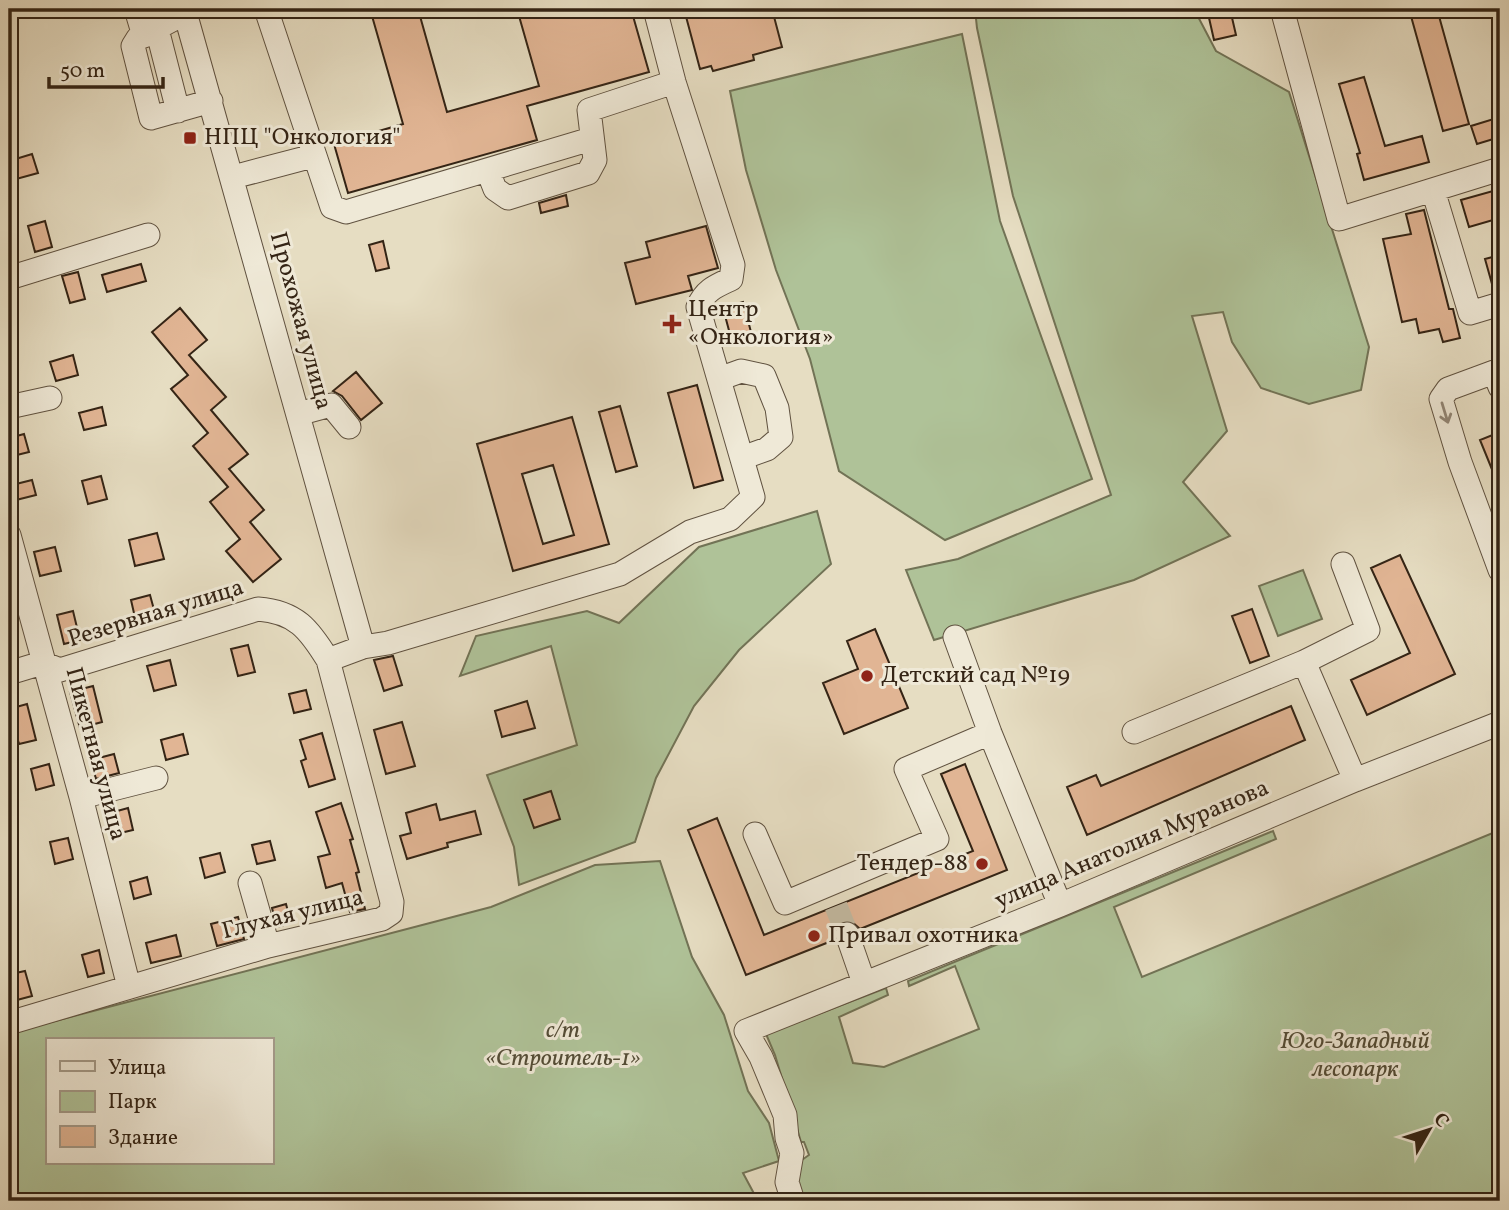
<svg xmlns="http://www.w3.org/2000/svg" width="1509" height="1210" font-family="Vollkorn,serif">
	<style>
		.green { fill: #afc298; stroke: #727356; stroke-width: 2; fill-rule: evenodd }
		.building { fill: #e1b594; stroke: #342415; stroke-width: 2; fill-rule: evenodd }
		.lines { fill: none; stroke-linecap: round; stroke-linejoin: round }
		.minor-tunnel { stroke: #c2b89f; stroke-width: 23; stroke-dasharray: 23 11; stroke-linecap: butt }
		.minor-casing { stroke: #605240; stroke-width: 25 }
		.minor { stroke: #efe9d7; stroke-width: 23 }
		.oneway { stroke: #928676 }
		.poi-dot { fill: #8f2418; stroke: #efe9d7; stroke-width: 2.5 }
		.labels { text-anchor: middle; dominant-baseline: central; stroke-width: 6; stroke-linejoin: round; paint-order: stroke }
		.poi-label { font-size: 24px; fill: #342415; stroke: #efe9d7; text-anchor: start }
		.street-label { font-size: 24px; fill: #342415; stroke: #efe9d7 }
		.park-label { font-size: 24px; font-style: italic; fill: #534c36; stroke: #efe9d7 }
	</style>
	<rect width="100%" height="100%" fill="#e6ddc2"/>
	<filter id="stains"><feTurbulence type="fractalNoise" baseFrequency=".00286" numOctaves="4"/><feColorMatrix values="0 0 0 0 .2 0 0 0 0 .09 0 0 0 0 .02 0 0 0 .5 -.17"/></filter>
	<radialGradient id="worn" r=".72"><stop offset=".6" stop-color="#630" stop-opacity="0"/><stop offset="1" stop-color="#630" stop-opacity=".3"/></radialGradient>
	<path class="green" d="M975,9H1194L1216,51L1289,92L1369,347L1361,390L1309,404L1261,388L1232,342L1223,312L1192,316L1227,431L1183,482L1230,536L1134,580L934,640L906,570L958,559L1111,495L1013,196L977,28Z
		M962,34L1000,221L1092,479L945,540L839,471L810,359L776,270L746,170L730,91Z
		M817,511L831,564L739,650L694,706L656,778L635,842L519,885L514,847L487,775L577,745L551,646L460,676L476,636L587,611L619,623L699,547Z
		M1303,570L1322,619L1278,636L1259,586Z
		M1500,830V1201H802L796,1190L799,1162L809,1155L804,1142H801L775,1055L766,1034L886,988L888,995L839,1017L853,1063L884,1067L979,1029L955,966L909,986L908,981L1273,831L1276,839L1114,907L1142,977Z
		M660,861L692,957L724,1015L748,1091L769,1123L779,1161L743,1173L758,1201H9V1033L491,907L595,865ZM47,1040H271V1163H47Z"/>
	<path class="building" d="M370,9H418L447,112L539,86L517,9H631L649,72L527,106L537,140L348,193L334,144L403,124Z
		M684,9H772L782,47L753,55L754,60L713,71L711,66L700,69Z
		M1207,9H1230L1236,35L1214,40Z
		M1409,9H1437L1469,124L1443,131Z
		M1364,77L1385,146L1422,136L1429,162L1364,180L1357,154L1360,153L1339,84Z
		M1500,117V137L1477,144L1471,126Z
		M32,154L38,173L9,181V161Z
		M1500,189V218L1469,227L1461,200Z
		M566,195L568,206L541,213L539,203Z
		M1424,210L1449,309H1453L1460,338L1443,342L1439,329L1419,333L1416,319L1402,322L1383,239L1411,234L1406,214Z
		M45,221L52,247L35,252L28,226Z
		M706,226L718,268L688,276L692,290L636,304L625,263L650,257L646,242Z
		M383,241L389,268L376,271L369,245Z
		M1500,255V290L1494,291L1485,259Z
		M141,264L146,281L107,292L102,275Z
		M78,272L85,299L70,303L62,276Z
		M743,302L751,332L731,338L723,308Z
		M180,308L207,340L189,355L226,397L211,410L248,454L229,469L264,510L250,522L281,559L253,582L226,551L240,539L210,502L228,487L193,446L208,433L171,389L188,375L152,332Z
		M73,355L78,375L56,381L50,362Z
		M356,372L382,403L361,420L342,396L333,391Z
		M697,385L723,480L694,488L668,393Z
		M620,406L637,466L616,472L599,412Z
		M102,407L106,425L84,430L79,413Z
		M572,417L609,544L513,571L477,444ZM553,465L574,535L543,544L522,474Z
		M1500,432V489L1480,440Z
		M24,434L29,452L9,457V438Z
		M101,476L107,499L88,504L82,481Z
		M32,480L36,495L16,500L12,485Z
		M157,533L164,559L135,566L129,540Z
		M55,547L61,571L40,576L34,552Z
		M1400,555L1455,674L1367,715L1351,680L1410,653L1371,568Z
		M150,595L156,617L136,622L131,600Z
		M1252,609L1269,656L1250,663L1232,616Z
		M73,611L80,640L64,644L57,615Z
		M875,629L908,708L844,734L823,683L858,669L847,641Z
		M248,645L255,672L238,676L231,649Z
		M393,656L402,685L384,691L374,660Z
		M170,660L176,685L154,691L147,666Z
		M93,686L102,722L80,728L70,692Z
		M306,690L311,709L294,713L289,694Z
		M527,701L535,728L502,737L495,711Z
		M27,704L36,740L19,744L9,709Z
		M1291,706L1305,740L1087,835L1067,787L1096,775L1101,786Z
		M402,722L415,766L386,774L374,730Z
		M322,733L335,779L309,787L301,761L306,759L300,740Z
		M183,734L188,754L166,760L161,740Z
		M114,754L119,773L96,779L91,760Z
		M49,764L54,785L36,790L31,769Z
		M965,764L1007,870L860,929L850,920L842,921L833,931L834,940L746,975L688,830L717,818L764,935L973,851L941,774Z
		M551,791L560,819L534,828L524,800Z
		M341,803L353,839L350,840L359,872L356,873L365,909L350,912L342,883L326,888L318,857L330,854L316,812Z
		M436,804L440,820L475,811L481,834L447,843L448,847L407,859L400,836L411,833L406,813Z
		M128,808L133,830L116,834L110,813Z
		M68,838L73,859L55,864L50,842Z
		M270,841L275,860L257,864L252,845Z
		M220,853L225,872L205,878L200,858Z
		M147,877L151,894L134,899L130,882Z
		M286,904L291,923L277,927L272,908Z
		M238,917L244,939L217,946L211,924Z
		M176,935L181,956L151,963L146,943Z
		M99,950L104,973L88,977L82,955Z
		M25,971L32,996L17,1000L11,974Z"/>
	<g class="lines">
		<path class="minor-tunnel" d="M836,906L847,934"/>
		<g class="minor-casing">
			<path id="minor" d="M136,9L144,36
				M184,9L363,647
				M266,9L332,207L346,212L591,139
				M1282,9L1339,219L1500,169
				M185,13L138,38L133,46L151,118L211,101
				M157,29L178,111
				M488,171L495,189L508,198L588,173L595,160L589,110L674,82
				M233,177L313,156
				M1433,190L1470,313L1500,304
				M9,278L148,235
				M719,379L741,371L764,376L777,408L781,437L767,449L742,458
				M1500,387L1494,372L1448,389L1441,399L1460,462L1500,570
				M9,407L50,398
				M298,414L331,405L349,427
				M9,535L81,797L129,987
				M955,637L990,733L1060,905
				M328,660L363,647L388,643L620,574L690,532L730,519L753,497L698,307C705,290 716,286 731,279L733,265L674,82L655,9
				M1304,662L1368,630L1343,564
				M9,673L42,663L60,670L258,609C296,612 309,629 328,660L392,902L391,913L382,919L268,946L9,1023
				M1134,732L1304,662L1355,780
				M81,797L156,778
				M755,834L785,903L937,839L906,769L990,733
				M250,883L268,946
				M847,934L864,983
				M793,1201L787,1182L792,1153L787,1138L785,1115L761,1057L746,1031L1060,905L1355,780L1500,723"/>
		</g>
		<use href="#minor" class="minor"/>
	</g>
	<defs><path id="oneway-shaft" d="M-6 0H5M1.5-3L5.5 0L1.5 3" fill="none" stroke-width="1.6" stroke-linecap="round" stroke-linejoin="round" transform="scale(1.75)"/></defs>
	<use class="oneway" href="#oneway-shaft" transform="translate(1445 413) rotate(73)"/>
	<g class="poi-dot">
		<rect x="183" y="131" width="14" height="14" rx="3.5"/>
		<path d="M668.5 313.5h7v7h7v7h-7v7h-7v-7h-7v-7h7z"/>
		<circle cx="867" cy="676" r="7"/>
		<circle cx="982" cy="864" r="7"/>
		<circle cx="814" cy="936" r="7"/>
	</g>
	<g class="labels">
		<g class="poi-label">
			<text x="204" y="138">НПЦ "Онкология"</text>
			<text x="688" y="310">Центр<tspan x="688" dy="28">«Онкология»</tspan></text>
			<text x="881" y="676">Детский сад №19</text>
			<text x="968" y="864" text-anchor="end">Тендер-88</text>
			<text x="828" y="936">Привал охотника</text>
		</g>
		<g class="street-label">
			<text transform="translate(300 321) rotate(75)">Прохожая улица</text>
			<text transform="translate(156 614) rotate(-17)">Резервная улица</text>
			<text transform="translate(95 754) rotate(75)">Пикетная улица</text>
			<text transform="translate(1132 845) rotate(-23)">улица Анатолия Муранова</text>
			<text transform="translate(293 915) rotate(-14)">Глухая улица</text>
		</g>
		<g class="park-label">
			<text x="563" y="1031">с/т<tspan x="563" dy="28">«Строитель-1»</tspan></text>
			<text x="1355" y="1042">Юго-Западный<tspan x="1355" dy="28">лесопарк</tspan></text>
		</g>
	</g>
	<rect width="1509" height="1210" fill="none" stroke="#e6ddc2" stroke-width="35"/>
	<rect x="10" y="10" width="1488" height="1189" fill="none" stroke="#342415" stroke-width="3.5"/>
	<rect x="18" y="18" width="1474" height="1175" fill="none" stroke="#342415" stroke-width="2"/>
	<rect x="46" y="1038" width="228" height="126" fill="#efe9d7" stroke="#a49a89" stroke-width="2"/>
	<rect x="60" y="1061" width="35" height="10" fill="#efe9d7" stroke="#a49a89" stroke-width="2"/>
	<text x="108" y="1074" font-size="21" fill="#342415">Улица</text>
	<rect x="60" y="1091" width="35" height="21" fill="#afc298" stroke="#a49a89" stroke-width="2"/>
	<text x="108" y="1108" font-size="21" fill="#342415">Парк</text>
	<rect x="60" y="1126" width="35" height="21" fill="#e1b594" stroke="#a49a89" stroke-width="2"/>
	<text x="108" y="1144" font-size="21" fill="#342415">Здание</text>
	<g transform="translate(1429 1130) rotate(51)" stroke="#efe9d7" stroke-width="5" paint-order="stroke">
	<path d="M0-5L12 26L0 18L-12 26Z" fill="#342415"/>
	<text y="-10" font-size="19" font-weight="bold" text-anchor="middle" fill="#342415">С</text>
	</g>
	<path d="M49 77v10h114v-10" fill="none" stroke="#342415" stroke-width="3.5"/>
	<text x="60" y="77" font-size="21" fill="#342415" stroke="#efe9d7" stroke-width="5" paint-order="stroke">50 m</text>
	<rect width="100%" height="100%" filter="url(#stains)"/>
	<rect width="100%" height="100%" fill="url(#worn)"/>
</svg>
